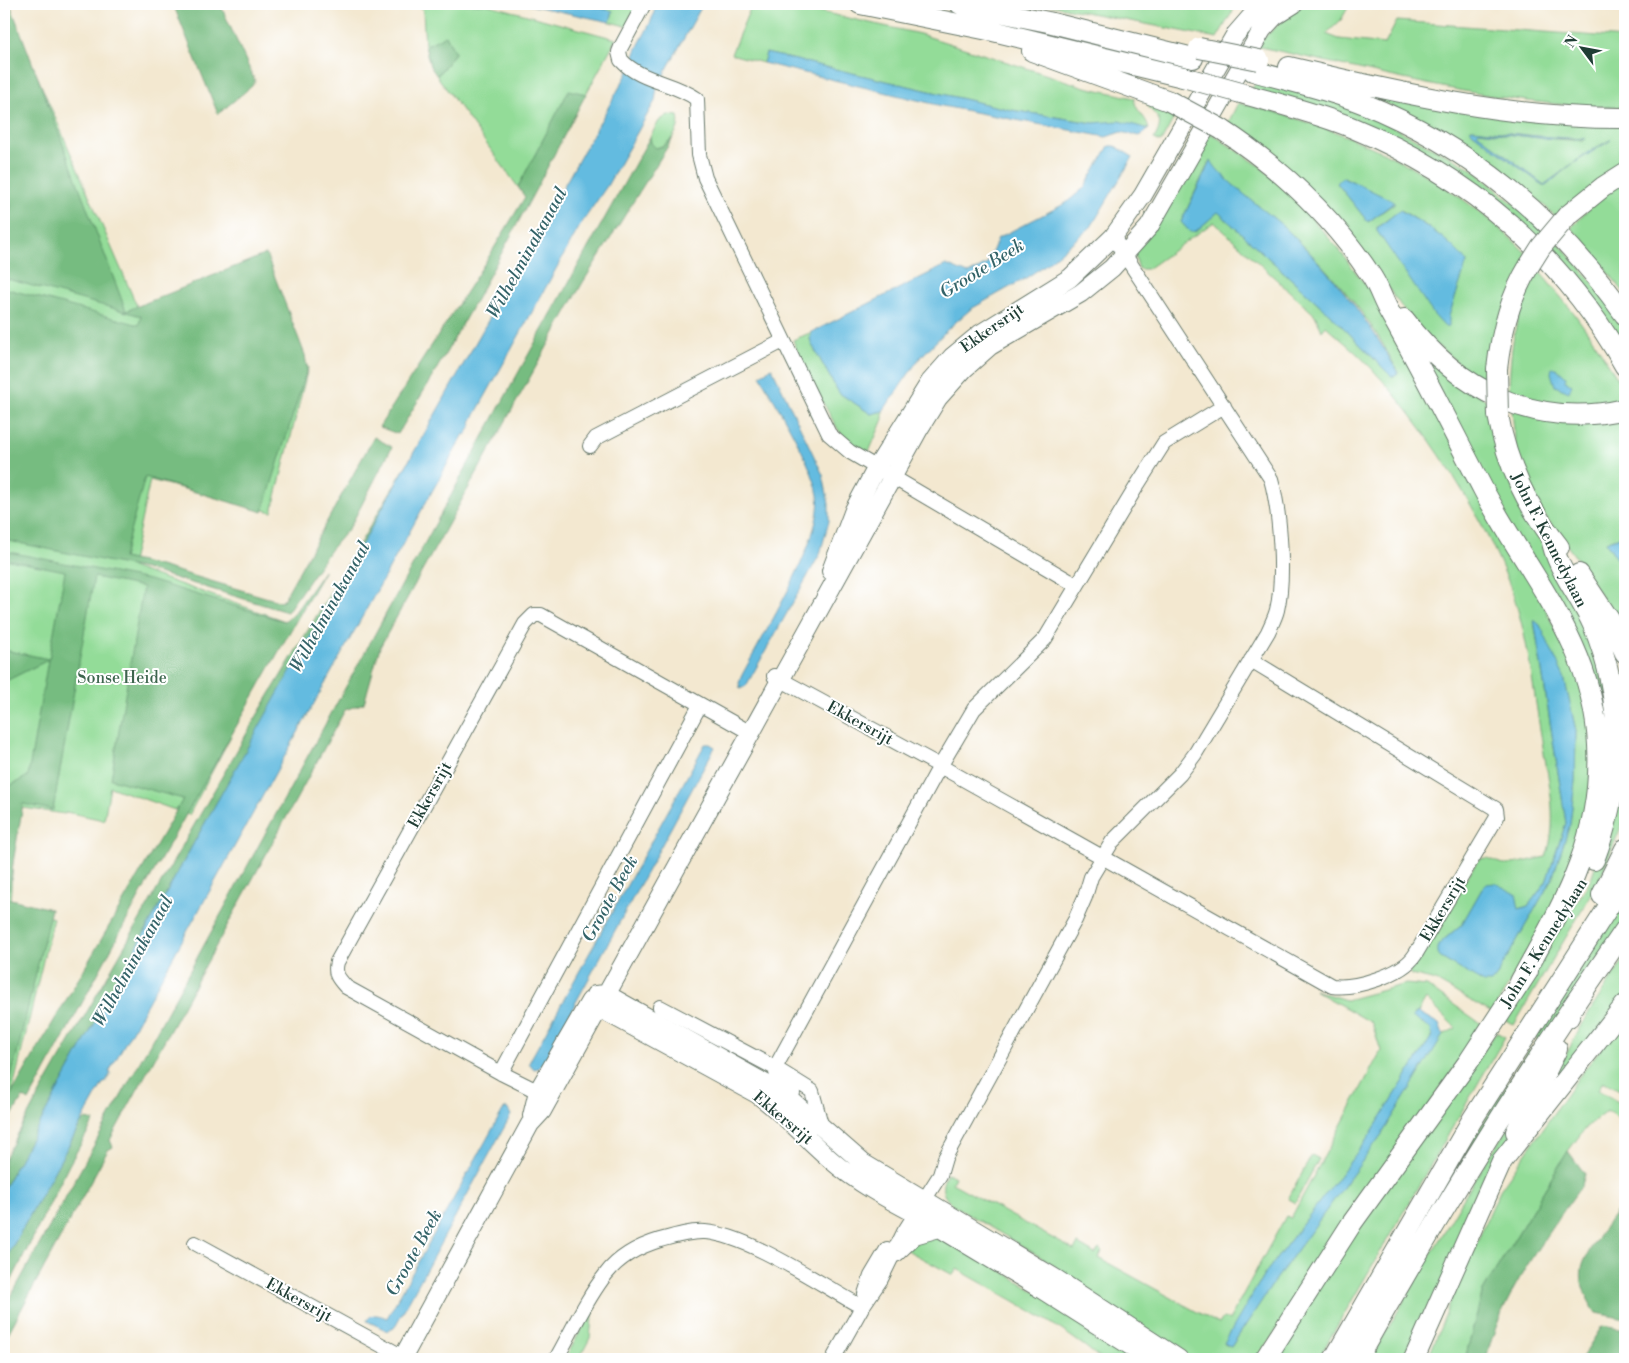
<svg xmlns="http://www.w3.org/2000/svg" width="1629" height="1363" font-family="'Libre Bodoni',serif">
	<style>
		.green { fill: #93dc98; stroke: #598c66; fill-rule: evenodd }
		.forest { fill: #76bc80; stroke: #4a7c5a; fill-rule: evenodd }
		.water { fill: #63bbe0; stroke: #417c8a }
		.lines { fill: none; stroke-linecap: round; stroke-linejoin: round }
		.stream { stroke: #63bbe0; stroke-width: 2.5 }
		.minor-casing { stroke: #69796b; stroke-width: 16 }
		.major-casing { stroke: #69796b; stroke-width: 20 }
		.highway-casing { stroke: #69796b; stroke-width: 22 }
		.minor { stroke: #fff; stroke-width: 14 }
		.major { stroke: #fff; stroke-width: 18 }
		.highway { stroke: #fff; stroke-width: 20 }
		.highway-bridge-casing { stroke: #69796b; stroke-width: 22; stroke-linecap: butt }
		.highway-bridge { stroke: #fff; stroke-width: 20 }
		.labels { text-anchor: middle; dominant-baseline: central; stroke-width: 4; stroke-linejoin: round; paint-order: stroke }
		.street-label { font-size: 16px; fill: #1f3d34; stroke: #fff }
		.park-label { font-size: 16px; fill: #3c654d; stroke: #fff }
		.water-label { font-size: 18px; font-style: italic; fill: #336368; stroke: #fff }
	</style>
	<rect width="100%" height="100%" fill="#fff"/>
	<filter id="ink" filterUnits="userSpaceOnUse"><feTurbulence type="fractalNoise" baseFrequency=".02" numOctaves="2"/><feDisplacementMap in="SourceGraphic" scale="10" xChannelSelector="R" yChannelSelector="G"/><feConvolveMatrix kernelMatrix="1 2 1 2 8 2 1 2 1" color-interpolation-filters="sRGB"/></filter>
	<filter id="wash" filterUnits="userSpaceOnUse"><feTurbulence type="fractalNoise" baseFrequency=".0096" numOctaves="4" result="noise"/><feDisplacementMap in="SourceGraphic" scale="20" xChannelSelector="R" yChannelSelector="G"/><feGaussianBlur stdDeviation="1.12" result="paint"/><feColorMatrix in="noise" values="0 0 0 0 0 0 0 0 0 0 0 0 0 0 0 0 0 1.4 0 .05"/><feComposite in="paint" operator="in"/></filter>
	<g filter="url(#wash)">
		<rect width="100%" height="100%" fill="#f3e8d0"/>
		<path class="green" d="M4,4H6L143,320L267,264L308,368L272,512L150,480L131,567L291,623L189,815L110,787L104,820L66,812L65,814L17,807L10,902L53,918L10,1101L4,1113Z
			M420,4H486L616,39L586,94L569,91L518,187L437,76L455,53L446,36L425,46L423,11Z
			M582,4H638L629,27L610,22L613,11Z
			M752,4H776L812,10L920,34L1085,87L1134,98C1135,112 1147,116 1149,129L1119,122L1093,123L1011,110L766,53L763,63L731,54Z
			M1044,4H1185L1203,10L1212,5L1220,10L1227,4H1237L1217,38Z
			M1301,4H1350L1341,20L1326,34L1339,39L1385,44L1397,21L1625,38V107C1499,108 1377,71 1255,46Z
			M1257,81L1359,109L1471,168L1545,230L1536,242L1464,181L1251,90Z
			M1365,94L1625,124V167L1556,217C1501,162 1435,126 1365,94ZM1471,129L1584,141L1540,138L1479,131L1477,133L1544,185L1590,151L1610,140L1569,166L1548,184L1543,185L1472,132Z
			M1146,102L1176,114L1161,142L1154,139C1167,116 1154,119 1146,102Z
			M1238,103C1350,129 1447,173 1529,256L1486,387L1417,328L1383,281L1228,123ZM1344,177L1395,203L1368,222L1337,183ZM1401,210C1427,226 1447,238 1467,262L1445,327L1377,231V227Z
			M668,115L678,116C682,130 669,145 656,148L651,143L650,137L659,121Z
			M1209,132L1260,166L1298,203L1336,246L1380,304L1583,675L1595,773L1574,873L1492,1013L1436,981L1411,975L1408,969L1478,860C1490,854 1493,863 1505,864C1517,865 1533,859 1546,857C1560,818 1547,775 1541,735C1532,682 1527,625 1506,576C1477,506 1425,426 1373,370C1359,354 1342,341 1326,326L1322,331L1315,315L1214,222L1147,269H1139L1134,253ZM1210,160C1219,178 1267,211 1284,227C1326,267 1374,319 1398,373L1392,377L1334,318L1218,212L1196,231H1190L1181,222ZM1534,621L1564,677L1576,731L1575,781L1570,824L1552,879L1496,977L1484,982L1441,958L1442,941L1462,924L1482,889L1519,909L1528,906L1546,882L1566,823Z
			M1625,181V294L1585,242L1571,228L1600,197Z
			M1558,242L1602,293L1625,326V352L1549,254Z
			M1539,271L1574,313L1598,347L1622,386L1625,393V406L1577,411L1509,396C1510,347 1514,313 1539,271Z
			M812,332L810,339L812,345L839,393L871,414L883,411V419L869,452C843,446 837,427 825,406C821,399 815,392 810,384C803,371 799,354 793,340Z
			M1410,335L1488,402L1530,523L1566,581L1589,629L1612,715L1580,875L1598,716Z
			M1512,410L1579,421H1625V535L1606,542L1625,571V635L1583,567L1543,513L1530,487L1516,450Z
			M1602,626L1619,667L1625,692V817L1598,883L1514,1025L1504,1019L1591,879L1614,808Z
			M1625,896V920L1542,1042L1535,1038Z
			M1625,958V998L1539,1104L1588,1014Z
			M1406,984L1427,986L1483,1025L1257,1359H1190L1107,1307L1049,1262L953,1205C941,1195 940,1187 947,1173L955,1177L952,1183L1074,1250L1078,1244L1095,1254L1099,1249L1102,1251L1099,1258L1219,1324L1223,1318L1229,1320L1286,1216L1291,1218L1381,1051L1372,1023L1314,990L1346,1000ZM1426,999L1456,1028L1443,1035L1382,1134L1274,1282L1231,1347L1224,1344L1264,1275L1368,1138L1432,1036V1029L1422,1024L1414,1014L1418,1012Z
			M1625,1017V1093L1603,1081L1598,1090L1625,1106V1122L1607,1111L1586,1127L1568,1151L1483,1291L1465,1359H1428L1452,1298L1500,1190L1578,1078Z
			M1496,1032L1505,1037L1318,1359H1274L1333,1263Z
			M1528,1050L1533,1054L1352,1359H1344L1432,1206Z
			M1530,1092L1410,1359H1370L1475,1179Z
			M1312,1155L1319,1159L1295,1203L1288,1199Z
			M942,1234L1144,1359H1101C1058,1323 1006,1297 957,1269L953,1275L905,1249L912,1241Z
			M593,1308L590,1338L579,1359H565Z"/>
		<path class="forest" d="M4,4H10L126,311L266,254L305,355L307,369L263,512L145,477L123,558L160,566L282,602L374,437L392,447L350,527L330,550L287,612L145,569L4,540V288L139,325L141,316L4,278V245L11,206L10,202L4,197Z
			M173,4H220L255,81L252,86L218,114Z
			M446,35L455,53L437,76L430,66L425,46Z
			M569,90L586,94C526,208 466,323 398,434L379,427L488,258L525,197L518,187Z
			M650,137L651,143L656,148L663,146L673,138L582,284L380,647L364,703L345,710L110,1140L113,1147L108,1150L4,1341V1310L14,1291L522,366Z
			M437,414L201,830L4,1188V1160L34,1104L255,719Z
			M4,551L149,580L284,621L293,615L325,570L141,894L29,1101L23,1097L4,1129V789L28,776L48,660L4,682V650L49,659L65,571L4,559ZM94,577L143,587L111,779L183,799L5,1105L51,909L7,898L23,804L53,810Z
			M86,1119L94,1121L69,1165L4,1296V1262L81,1123Z
			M1568,1151L1585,1174L1582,1185C1545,1237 1501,1296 1486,1359H1465L1483,1291Z
			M1625,1198V1319L1596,1313C1588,1301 1579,1285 1582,1269C1584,1253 1615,1214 1625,1198Z
			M1602,1326L1625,1330V1359H1581Z"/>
		<path class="water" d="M525,4H582L613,11L610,22Z
			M655,4H703L657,87L655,101L607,186L581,224L471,422L472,424L466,435L464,434L109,1072L111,1073L105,1083H103L4,1262V1188L201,830L632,65C635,42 655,25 655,4Z
			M766,53L1011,110L1093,123L1119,121L1149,129L1139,136L1121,132L1106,137L942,106L763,63Z
			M1473,129L1534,136L1586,139L1540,138L1479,131L1477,133L1544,185L1590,151L1611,140L1569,166L1546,186L1541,184L1472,132L1470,130Z
			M1109,146H1115L1133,157L1091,227L1045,265L1026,278L971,309L950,327L919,359L883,411L871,414L839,393L812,345L810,339L812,332L946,265L968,274L987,264L998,238L1066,203L1084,188Z
			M1211,160C1218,177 1268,212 1284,227C1329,270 1368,318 1398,373L1392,377L1334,318L1218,212L1196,231L1190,232L1181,222Z
			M1343,177L1395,202L1368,222L1337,183Z
			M1400,210C1428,227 1446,237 1467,262L1449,316V326L1445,327L1434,315L1377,231V228Z
			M772,368L823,475L829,504V521L820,554L746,686L740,689L739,683L742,675C763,635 825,536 818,495C812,461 777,407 760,375Z
			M1552,368H1556L1566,377L1565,381L1572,384L1569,392L1555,386L1551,373Z
			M1625,535V571L1606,542Z
			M1534,620L1540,625L1564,677L1576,731L1575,781L1570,824L1552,879L1496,977L1491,983H1484L1441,958L1438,953V945L1462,924L1482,889L1487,884L1495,883L1516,894L1519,909L1528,906L1546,882L1566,823Z
			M705,744H710L715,747L545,1059L539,1068L534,1069L529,1063L532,1057Z
			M1418,1012L1439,1024L1443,1035L1382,1134L1274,1282L1231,1347L1224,1343L1264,1275L1368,1138L1432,1036L1431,1029L1412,1017Z
			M507,1108L511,1115L394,1328L388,1331L367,1321C371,1312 379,1315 387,1318L503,1110Z"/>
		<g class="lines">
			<path class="stream" d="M370,1359L371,1357"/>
		</g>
	</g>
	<g filter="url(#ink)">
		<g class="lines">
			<g class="minor-casing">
				<path id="minor" d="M644,4L621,47L619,52L621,60C641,82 674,82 697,99L699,155L705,178L829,434L850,452L1076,585
					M590,446L596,438L783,341
					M774,676L940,766L1332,986C1355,989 1402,975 1415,955L1497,817L1496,809L1251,660
					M660,1007L775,1068L812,1091L822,1128
					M501,1073L700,705
					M793,1093L778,1080L775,1068L935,775L974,709L1045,639L1138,484L1164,443L1224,406
					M547,1096L501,1073L346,987C338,978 334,974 337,962L525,624L534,615H541L751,733
					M195,1243L403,1357
					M865,1294L871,1276L887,1249
					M556,1359C572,1331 586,1299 606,1274C619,1257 640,1246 660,1240C674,1236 690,1231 705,1232C749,1235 821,1285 862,1307
					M833,1359L862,1307L881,1279L904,1232L940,1175L945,1158L1075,920L1085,897L1091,877L1112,842L1180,774L1195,754L1268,632C1271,625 1275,618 1277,610C1285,577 1280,511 1271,479L1113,237"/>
			</g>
			<g class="major-casing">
				<path id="major" d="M831,571L854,510L877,467L930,382L952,357L980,334L1070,278L1113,237L1143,195L1235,35L1262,4
					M595,995L606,994L784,1094L863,1163L1058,1280L1179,1359
					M595,998L599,1008L757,1094C784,1114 806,1138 831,1160C862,1187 900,1205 935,1224
					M532,1116L538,1091L590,1001
					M402,1359L530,1124L542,1111L919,429L938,398L964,369L990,346L1081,293L1112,268L1149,227L1262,30L1275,16L1294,4"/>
			</g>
			<g class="highway-casing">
				<path id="highway" d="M860,4L993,31L1183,77
					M960,4L1048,22L1193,58
					M1032,51L1169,101
					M1289,67C1399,93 1512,119 1625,118
					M1253,71C1289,81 1327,89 1362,103C1470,146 1559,221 1625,315
					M1241,93C1278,104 1317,113 1353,128C1470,176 1563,256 1625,366
					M1221,129C1279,167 1331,215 1370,274C1379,286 1382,300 1390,313C1423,371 1452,430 1483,489C1528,575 1593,642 1598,745C1603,838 1563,904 1520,982
					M1567,216L1603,187L1625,173
					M1404,319C1458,390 1534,430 1625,409
					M1497,369C1501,333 1510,297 1529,266
					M1498,415C1507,466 1527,506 1559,547
					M1551,537C1556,569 1580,595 1593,625C1625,701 1623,785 1594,860
					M1579,574L1611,622L1625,653
					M1602,895L1625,849
					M1569,1017L1573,1006L1625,930
					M1516,1132L1557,1049
					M935,1224L1038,1286L1153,1359
					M895,1252L914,1234L939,1227
					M1265,1359L1352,1223L1469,1061L1528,971
					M1334,1359L1472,1120L1625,881
					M1357,1359C1425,1238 1496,1121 1573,1006
					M1414,1359L1502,1161L1625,1005"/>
			</g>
			<use href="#minor" class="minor"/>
			<use href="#major" class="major"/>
			<use href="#highway" class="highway"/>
			<g class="highway-bridge-casing">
				<path id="highway-bridge" d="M1199,48L1259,60
					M1183,77L1241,93
					M1169,101L1221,129
					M1529,266L1541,247L1567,216
					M1497,369L1498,415"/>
			</g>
			<use href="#highway-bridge" class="highway-bridge"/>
		</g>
	</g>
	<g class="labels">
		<g class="street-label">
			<text transform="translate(992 328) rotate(-35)">Ekkersrijt</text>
			<text transform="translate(1549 540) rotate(63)">John F. Kennedylaan</text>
			<text transform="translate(860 723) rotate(29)">Ekkersrijt</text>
			<text transform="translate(430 795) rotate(-61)">Ekkersrijt</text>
			<text transform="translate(1443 909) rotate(-59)">Ekkersrijt</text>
			<text transform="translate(1544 943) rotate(-58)">John F. Kennedylaan</text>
			<text transform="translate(783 1118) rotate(40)">Ekkersrijt</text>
			<text transform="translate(299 1300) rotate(29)">Ekkersrijt</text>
		</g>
		<g class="park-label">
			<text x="122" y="678">Sonse Heide</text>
		</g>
		<g class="water-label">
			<text transform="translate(527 253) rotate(-61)">Wilhelminakanaal</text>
			<text transform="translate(982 269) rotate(-32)">Groote Beek</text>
			<text transform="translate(330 607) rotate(-61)">Wilhelminakanaal</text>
			<text transform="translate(610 899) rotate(-61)">Groote Beek</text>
			<text transform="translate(133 961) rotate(-61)">Wilhelminakanaal</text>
			<text transform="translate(414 1253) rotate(-61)">Groote Beek</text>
		</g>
	</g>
	<rect width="1629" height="1363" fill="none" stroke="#fff" stroke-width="20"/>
	<g transform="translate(1582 48) rotate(302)" stroke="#ffffff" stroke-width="4" paint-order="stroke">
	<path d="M0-4L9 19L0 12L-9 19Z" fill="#1f3d34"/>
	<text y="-8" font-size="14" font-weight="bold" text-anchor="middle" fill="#1f3d34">N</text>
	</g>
</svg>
